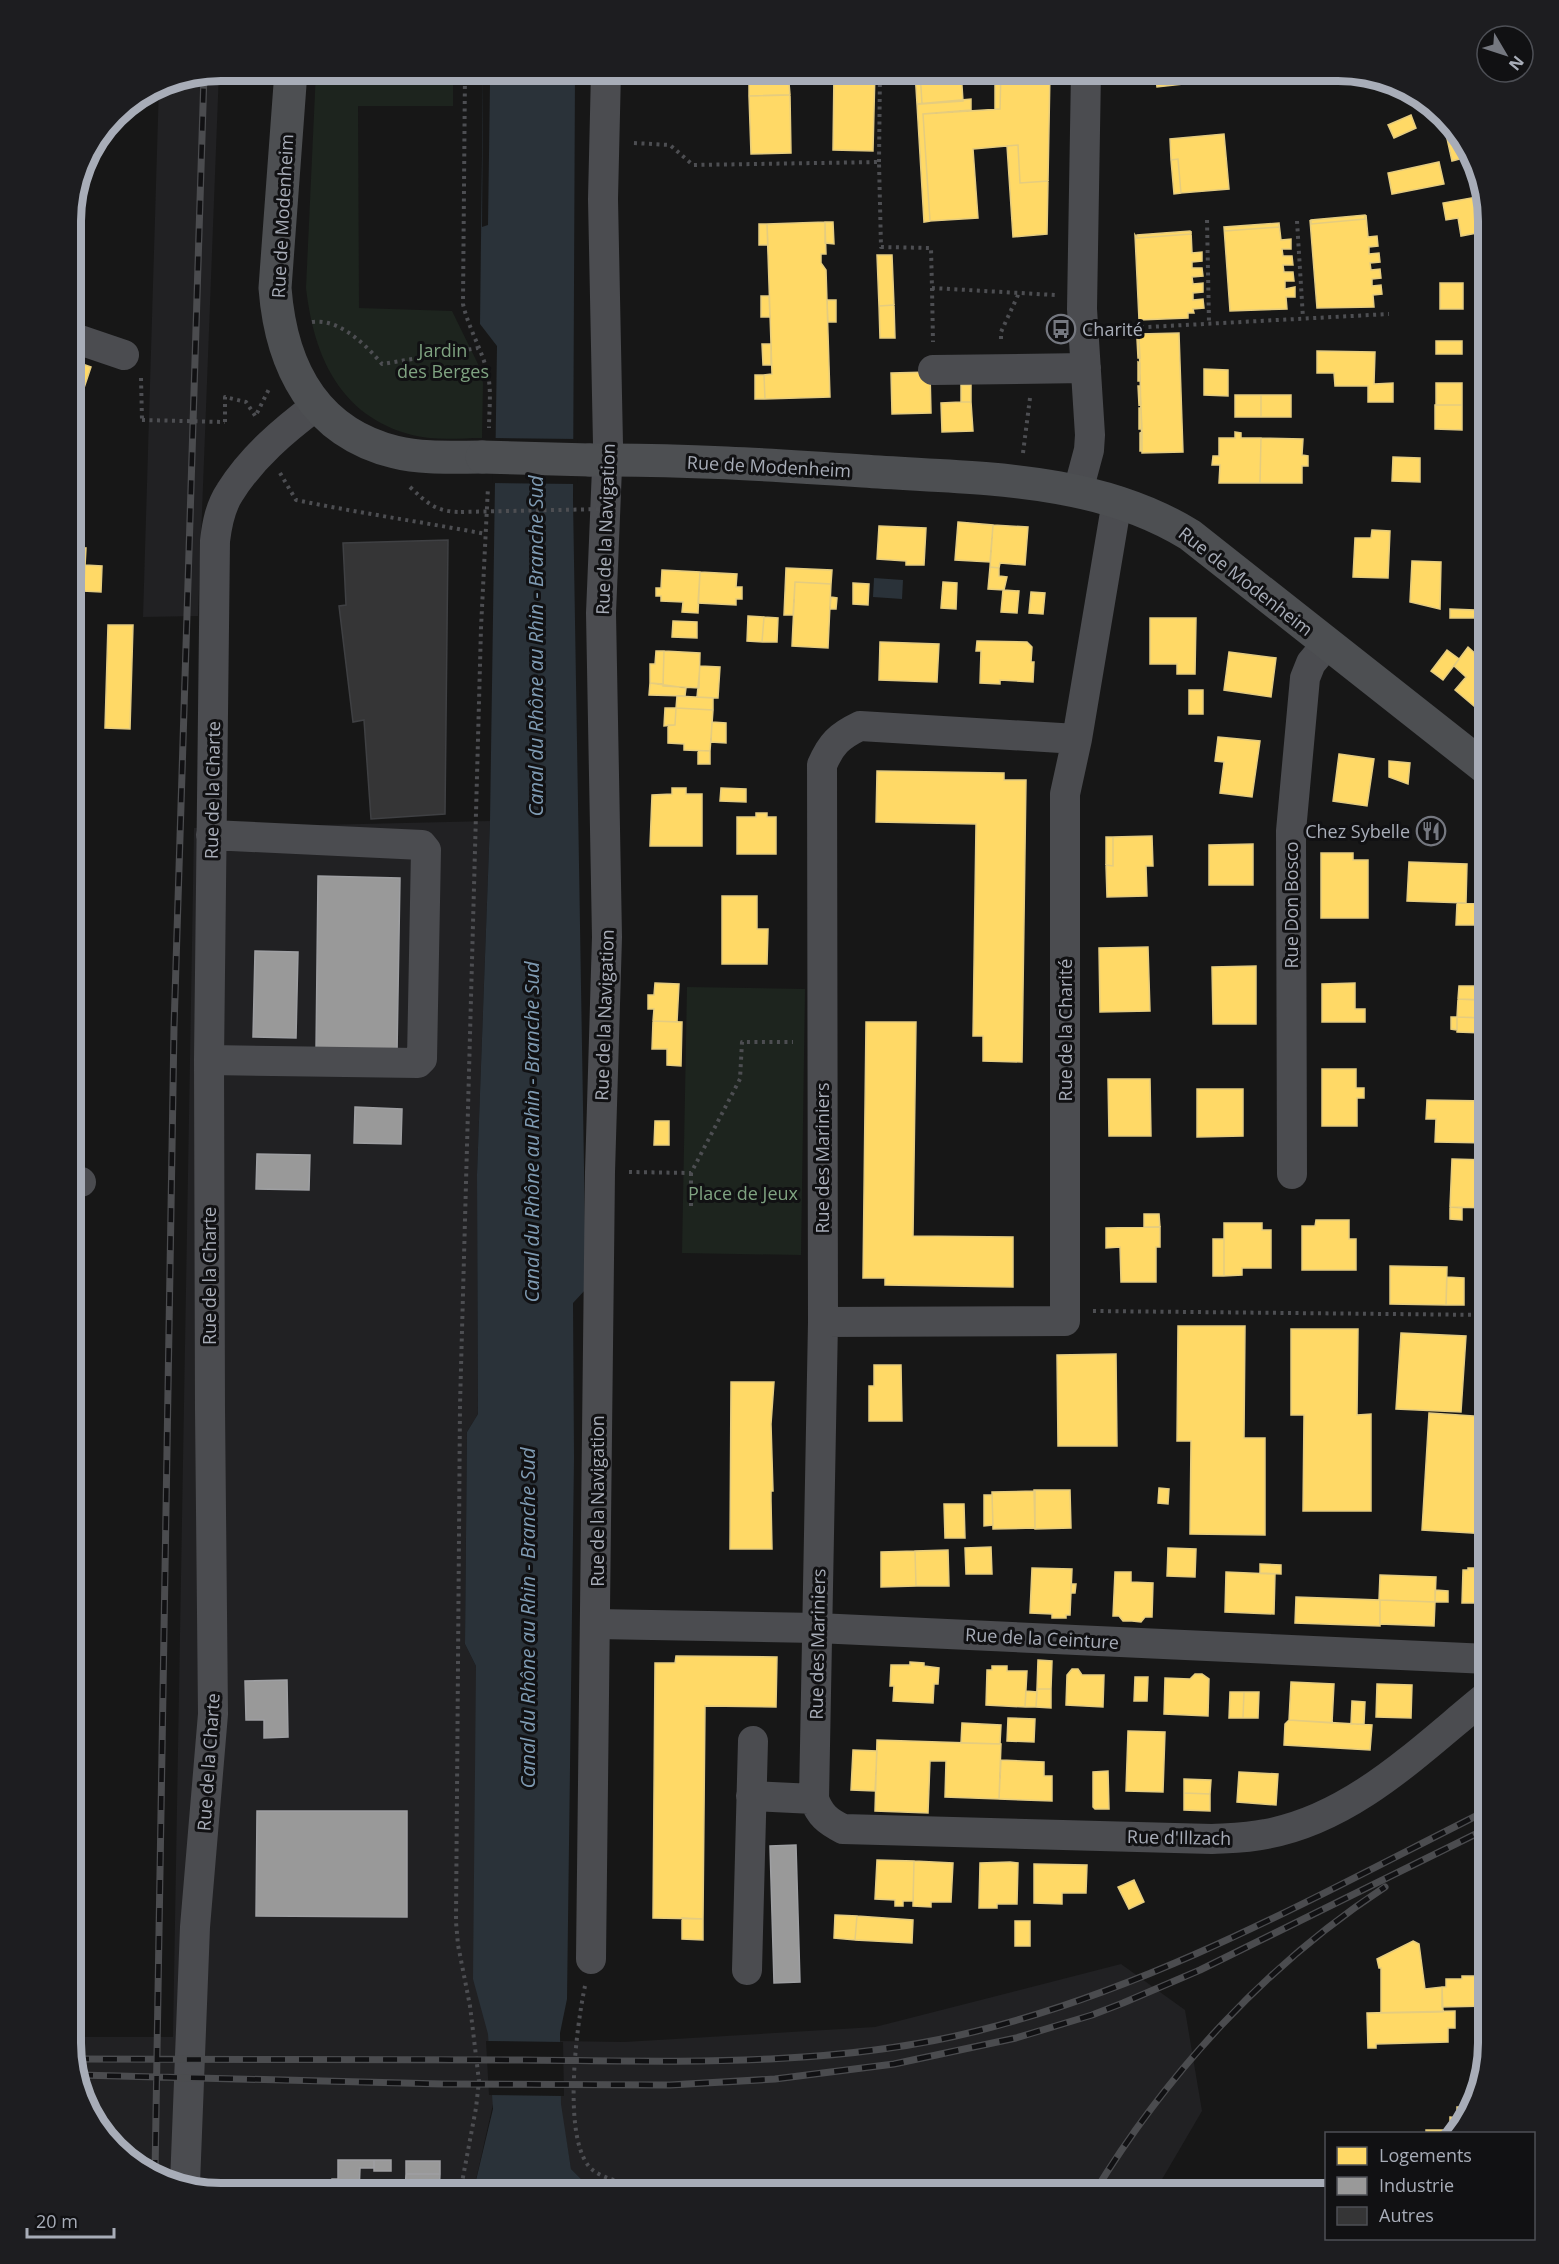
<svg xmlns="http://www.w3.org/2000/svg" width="1559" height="2264" font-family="'Open Sans',sans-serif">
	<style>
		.built { fill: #212123 }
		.green { fill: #1d241e }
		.water { fill: #2a3239 }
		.pier { fill: #171717 }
		.homes { fill: #ffd966; stroke: #e5cc7f; stroke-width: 1.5 }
		.industry { fill: #999; stroke: #9e9fa2; stroke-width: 1.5 }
		.building { fill: #353536; stroke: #3f4043; stroke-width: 1.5 }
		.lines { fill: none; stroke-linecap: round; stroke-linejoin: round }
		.path { stroke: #4d4e52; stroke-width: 4; stroke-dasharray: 3 4.5; stroke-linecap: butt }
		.minor { stroke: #4b4c50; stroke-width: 30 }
		.major { stroke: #4d4f52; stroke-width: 33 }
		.rail-casing { stroke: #4b4c4f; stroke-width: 7 }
		.rail { stroke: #111113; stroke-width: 4.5; stroke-dasharray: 14; stroke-linecap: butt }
		.path-bridge { stroke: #4d4e52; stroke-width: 4; stroke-dasharray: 3 4.5; stroke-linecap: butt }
		.major-bridge { stroke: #4d4f52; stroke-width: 33 }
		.labels { text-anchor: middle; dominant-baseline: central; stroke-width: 6; stroke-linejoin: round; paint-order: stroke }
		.street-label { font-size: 18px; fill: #a8adb8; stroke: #111113 }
		.poi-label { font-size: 18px; fill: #a8adb8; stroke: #111113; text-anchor: start }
		.park-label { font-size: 18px; fill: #7fa381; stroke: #111113 }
		.water-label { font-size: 20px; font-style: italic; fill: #7f9bb3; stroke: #111113 }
		.rim { fill: none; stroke: #a8adb8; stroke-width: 8 }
	</style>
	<rect width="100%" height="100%" fill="#171717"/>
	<path class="built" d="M219,71L198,616L143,617L159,85L164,82Z
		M490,821L477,1175L478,1414L467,1432L465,1644L476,1666L489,2040L624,2042L875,2027L1121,1964L1185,2010L1202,2111L1154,2193H601L589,2187L571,2169L560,2104H493L473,2193H211L138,2168L90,2118L71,2037H173L194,828Z"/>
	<path class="green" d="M316,71H453V106H358L359,308L452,311L478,364L483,383L482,438C459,438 435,441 412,435C340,416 314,357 306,288Z
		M687,987L805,989L801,1255L682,1253Z"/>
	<path class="water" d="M483,71H575L573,500L586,1289L573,1303L574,1458L567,1999L560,2033L561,2104L571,2169L589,2187L601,2193H473L493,2109L488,2034L473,1979L476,1666L465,1644L467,1432L478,1414L477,1175L490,821L497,346L480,324Z
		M874,578L903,580L902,599L873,597Z"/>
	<path class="pier" d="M483,80L490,82L488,225L482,227Z
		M493,438L578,439L577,484L492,483Z
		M486,2041L563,2042L564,2096L489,2095Z"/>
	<path class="homes" d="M749,71H789V83H749Z
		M834,71H875L873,151L833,150Z
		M915,71H920L922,104H917Z
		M920,71H961L963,101L922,104Z
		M995,71H1001L1000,109H995Z
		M1001,71H1050L1048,181L1020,183L1018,145L973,149L978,218L930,221L923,114L1000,109Z
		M1155,71H1200L1201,82L1157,87Z
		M749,83H789L790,95L749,96Z
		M777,95H790L791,153L751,154L749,96Z
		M971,99V110L923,114L930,221L924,222L917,104Z
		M1411,115L1416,128L1394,138L1388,125Z
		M1447,124L1469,146L1471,156L1452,161L1444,125Z
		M1224,134L1229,189L1181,193L1178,159L1171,160L1170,139Z
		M1018,145L1020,183L1048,181L1047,234L1013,237L1007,146Z
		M1178,159L1181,193L1174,194L1171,160Z
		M1439,162L1444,184L1392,194L1388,173Z
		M1482,196L1488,221V231L1461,236L1458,218L1446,220L1443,203Z
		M1365,215V219L1311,224V220Z
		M1366,215L1368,237L1377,236L1378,246L1369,247V254L1379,253L1380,262L1370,263L1371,270L1380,269L1381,278L1372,279V286L1381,285L1382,294L1373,295L1374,307L1317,308L1310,220L1311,224L1365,219Z
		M825,222L826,254H821V263L826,270L830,397L765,399L764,375L772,374L767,224Z
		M825,222H833L834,244L825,243Z
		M1279,223L1281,240L1291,239V249H1282L1283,256H1292L1293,265H1283L1284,272H1293L1294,281H1285V289L1295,287V297H1286L1287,309L1230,311L1224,227L1225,231L1279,227Z
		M1279,223V227L1225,231L1224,227Z
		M759,224H767L768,245H759Z
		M1190,231L1191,234L1137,238V235Z
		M1191,231L1192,253L1202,252V261L1192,262V268H1202L1203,276L1192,277L1193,284L1203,283V292L1193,293V300L1203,299L1204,308L1193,309L1194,313H1188V318L1139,320L1135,235L1137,238L1191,234Z
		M877,255H892L894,305L879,306Z
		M1484,266H1488V309H1486Z
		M1440,283H1463V309H1440Z
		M761,296H769L770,317H761Z
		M827,300H836V322H828Z
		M894,305L895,338H880L879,306Z
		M1486,309H1488V341H1487Z
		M1179,333L1183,452L1142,453L1139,334Z
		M1137,339H1139L1140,358H1138Z
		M1436,341H1462V354H1436Z
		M762,344H771V365H763Z
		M1317,351L1375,352L1374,384L1393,383V402H1368V386H1335L1334,373H1317Z
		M71,360L91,367L78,406L71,403Z
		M1138,362L1140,363V381H1138Z
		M1204,369L1228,370V396L1204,395Z
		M1486,369H1488V405H1486Z
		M930,372L931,413L892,414L891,373Z
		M755,375H764L765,399H755Z
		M1436,383H1462V405H1436Z
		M961,385H971V402H961Z
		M1138,386H1140L1141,404L1139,405Z
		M1235,395H1261V417H1235Z
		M1261,395H1291V417H1261Z
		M961,402H971L973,431L942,432L941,403Z
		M1435,405H1462V430L1435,429Z
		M1139,408H1141L1142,429H1139Z
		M1481,418H1488V457H1481Z
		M1142,432V451H1140V433Z
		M1235,432L1241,433V438H1261L1260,483H1219L1220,465H1212L1213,456H1219V438H1235Z
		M1261,438L1303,439L1302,455L1308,456V466H1302V483H1260Z
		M1393,457L1420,458V482L1392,481Z
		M1481,457H1488V500H1481Z
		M1485,514H1488V549H1485Z
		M958,522L993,525L990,562L955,560Z
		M993,525L1028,527L1025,565L1000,563L999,568L990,567Z
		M879,526L926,528L924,565H906V561L877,559Z
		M1372,530L1390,531L1388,578L1353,577L1355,538H1371Z
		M71,543L84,544V548L71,547Z
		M71,547L86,548L84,585L71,584Z
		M1485,549H1488V561H1485Z
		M1412,561L1441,562L1440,609L1410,602Z
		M1483,561H1488V610H1483Z
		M85,565L102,566L101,592L83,591Z
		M990,567L999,568V576L1007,577L1004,590L988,589Z
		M786,568L832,570L831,584L795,582L793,615H784Z
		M662,570L700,572L698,613L682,612L683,602L661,601V596H656V588H661Z
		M700,572L737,574L736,587H742V599H736V605L698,603Z
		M795,582L831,584L828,648L792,646Z
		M943,582L957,583L956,609L941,608Z
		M853,583L869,584L868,605L853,604Z
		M1003,590L1019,591L1017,613L1001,612Z
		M1031,592L1045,593L1043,614L1029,613Z
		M831,597L837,598L836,609H830Z
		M1450,609L1475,610V618H1450Z
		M748,616L764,617L762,642L747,641Z
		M764,617L778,618L777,642H762Z
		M1150,618H1196L1195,674H1177V664H1150Z
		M673,621L697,622V638L672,637Z
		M108,625H133L130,729L105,728Z
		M977,641L1027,642L1032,647L1031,662H1034L1033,682L1000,680V684L980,683L981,651H976Z
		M880,642L939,644L937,682L879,680Z
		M1468,647L1488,665V718L1455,690L1466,677L1454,666Z
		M1447,650L1459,659L1443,680L1431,671Z
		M656,651H664L663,684L650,683V664H655Z
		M664,651L700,653L699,688L663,686Z
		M71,652H79L76,724H71Z
		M1229,652L1276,658L1271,697L1224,690Z
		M700,666L720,667L718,698L697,697Z
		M650,683L686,688L685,696L649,695Z
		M1189,690H1203V714H1189Z
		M677,696L713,698V710L676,708Z
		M665,708H676L675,725L664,726Z
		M676,708L713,710L710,751L684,750V744L668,743V725H675Z
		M712,722L726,723V743L711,742Z
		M1218,737L1260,741L1252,797L1220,793L1224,762L1215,761Z
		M698,751H710V764H698Z
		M1339,754L1374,759L1367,806L1333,801Z
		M1389,761L1410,763L1408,784L1389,777Z
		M877,771L1004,773V780H1026L1022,1062L983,1061V1036H973L976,824L876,822Z
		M672,788H686V794H702V846H650L652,795L672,794Z
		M721,788L746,789V802L720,801Z
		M756,813H767V817H776V854H737V817H756Z
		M1152,836L1153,866H1146L1147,896L1107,897L1106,865L1113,866V837Z
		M1106,837H1113V866L1106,865Z
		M1253,844V885H1209V845Z
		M1321,853H1353V860H1368V918H1321Z
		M1409,862L1467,864L1466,903L1407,901Z
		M722,896H757V929H768L767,964H722Z
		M1457,903L1485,904L1484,925H1456Z
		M1148,947L1150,1011L1100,1012L1099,948Z
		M1256,966V1024H1213L1212,967Z
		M655,983L679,984L677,1022L653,1021L654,1009H648V995H654Z
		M1355,983V1009H1365V1022H1322V984Z
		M1459,986H1477L1476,1000L1458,999Z
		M1458,999L1488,1000L1487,1018L1457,1017Z
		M1451,1017H1457V1030L1451,1029Z
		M1457,1017L1482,1018V1033L1457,1032Z
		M653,1021L682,1022L681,1066L667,1065V1049H652Z
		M866,1022H916L913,1236L1013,1237V1287L885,1285V1278H863Z
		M1488,1035V1078H1487Z
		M1322,1069H1356V1088H1364V1098H1357V1126H1322Z
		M1108,1079H1150L1151,1136H1109Z
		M1197,1089H1243V1136L1197,1137Z
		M1427,1100L1488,1101V1143L1435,1142L1436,1119H1426Z
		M655,1121H669V1145H654Z
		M1452,1159L1488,1160V1208L1450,1207Z
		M1450,1207L1462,1208V1220L1450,1219Z
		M1144,1214H1159L1160,1227H1144Z
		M1316,1220H1349V1239H1356V1270H1302V1226H1315Z
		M1224,1223H1262V1230H1271V1268H1242V1275L1224,1276Z
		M1160,1227V1247H1156V1282H1121L1120,1247L1106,1248V1228Z
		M71,1233H81L76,1332H71Z
		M1213,1239H1224V1276H1213Z
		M1390,1266L1447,1267L1446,1305L1390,1304Z
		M1485,1269H1488V1305H1483Z
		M1447,1277L1464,1278V1305H1446Z
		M1178,1326H1245L1244,1438H1265V1535L1190,1534L1191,1441H1177Z
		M1291,1329H1358L1357,1415L1371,1414V1511H1303L1304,1415H1291Z
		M1401,1333L1466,1336L1461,1412L1396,1409Z
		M1116,1354L1117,1446H1058L1057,1355Z
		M874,1365H901L902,1421H869V1386H874Z
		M731,1382H774L771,1424L773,1491H771V1501L772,1549H730Z
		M1429,1413L1488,1417V1534L1422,1530Z
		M1159,1488L1169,1489L1168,1504L1158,1503Z
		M1034,1490H1070L1071,1528L1035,1529Z
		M1035,1491V1528L993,1529L992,1492Z
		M984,1495H992L993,1525L984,1526Z
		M944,1504H964L965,1538H945Z
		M991,1547L992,1574H966L965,1548Z
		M1168,1548L1196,1549L1195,1577L1167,1576Z
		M948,1550L949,1586H916L915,1551Z
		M915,1551L916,1586L881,1587V1552Z
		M1260,1564L1281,1565V1574L1260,1573Z
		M1032,1568L1072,1569L1070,1615H1066V1618H1052V1614L1030,1613Z
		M1468,1568H1488V1603H1462L1463,1570H1468Z
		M1115,1572H1131V1582L1153,1583L1152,1617H1145L1141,1622L1132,1621H1123L1119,1616H1113Z
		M1226,1572L1275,1574L1274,1614L1225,1612Z
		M1380,1575L1436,1577L1435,1602L1379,1600Z
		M1071,1584H1076L1075,1593H1071Z
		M1435,1590L1448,1591V1602H1435Z
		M1296,1597L1380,1600V1626L1295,1623Z
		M1380,1600L1435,1602L1434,1626L1380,1624Z
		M676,1656L777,1657L776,1707L705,1706L703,1919L653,1918L655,1663H675Z
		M1038,1660L1052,1661L1051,1689H1037Z
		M910,1662L924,1663V1666L939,1668L938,1684H934L933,1703L893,1701L894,1686H890L891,1665H910Z
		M992,1666H1007V1671H1027L1025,1707L986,1705L987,1670H992Z
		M1072,1669H1078L1082,1675H1104L1103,1707L1066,1705L1067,1675Z
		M1195,1674H1202L1209,1679L1208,1716L1164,1714L1165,1678L1190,1679Z
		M1135,1677H1148L1147,1701H1134Z
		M1291,1682L1334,1684L1332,1723L1289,1720Z
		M1377,1684L1412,1685L1411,1718L1376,1717Z
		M1037,1689H1051V1708L1036,1707Z
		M1026,1691L1037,1692L1036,1707H1025Z
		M1230,1692H1244L1243,1718H1229Z
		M1244,1692H1259L1258,1718H1243Z
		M1352,1701L1365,1702L1364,1724H1351Z
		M1008,1718L1035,1719L1034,1742L1007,1741Z
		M1289,1720L1372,1725L1370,1750L1284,1745L1285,1724Z
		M962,1723L1001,1725L1000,1744L961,1743Z
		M1128,1731L1165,1732L1163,1792L1126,1791Z
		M877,1740L1001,1744L999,1799L945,1797L946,1761H930L928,1813L875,1811Z
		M853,1750L877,1751L875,1791L851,1790Z
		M1001,1760L1044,1762V1776H1052V1801L999,1799Z
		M1108,1771L1109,1809H1095L1093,1807V1772Z
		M1239,1772L1278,1774L1276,1805L1237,1802Z
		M1184,1779L1211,1780L1210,1794L1184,1793Z
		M1184,1793L1210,1794V1811L1184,1810Z
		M877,1860L914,1861L913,1901H903V1906H895V1900L875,1899Z
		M914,1861L953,1863L951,1902H931V1907L913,1906Z
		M1010,1862L1018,1863L1017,1904H997V1908H979L980,1863Z
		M1034,1864L1087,1865L1086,1893H1062V1904L1034,1903Z
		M1134,1880L1144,1902L1129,1909L1118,1887Z
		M835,1915L857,1916L855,1940L834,1938Z
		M857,1916L913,1920L912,1943L855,1940Z
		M682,1918L703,1919V1940L682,1939Z
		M1015,1921H1030V1946H1015Z
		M1413,1941L1419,1944L1425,1989L1442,1987L1443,2012L1381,2013V1968H1379L1377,1959Z
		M1462,1976H1488V2006L1442,2007V1987H1446V1979H1462Z
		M1455,2011V2028H1448V2042L1376,2044V2048H1368L1367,2013Z
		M1457,2107H1471L1468,2119L1457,2130Z
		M1450,2117L1457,2118V2130L1453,2134H1426V2130H1450Z"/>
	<path class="industry" d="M318,876L400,878L397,1053L316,1051Z
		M255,951L298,952L296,1038L253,1037Z
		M355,1107L402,1109L401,1144L354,1143Z
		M257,1154L310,1155L309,1190L256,1189Z
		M287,1680L288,1737L264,1738V1720H246L245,1681Z
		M257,1811H407V1917L256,1916Z
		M796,1845L800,1982L774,1983L770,1846Z
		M338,2160H374V2168H360L359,2193H338V2186H332V2179H338Z
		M374,2160H391V2171H374Z
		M406,2161H440V2174H406Z
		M406,2174H440L439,2193H405Z"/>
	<path class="building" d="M448,540L445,814L371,819L364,720L353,722L339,606L346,605L343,543Z"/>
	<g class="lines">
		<path class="path" d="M465,71L463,304C469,331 485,354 489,381C491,396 489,413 489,428
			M634,143L670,145L693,165L879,162L881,247L931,248L932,288L1055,295
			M879,162L880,71
			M1207,220L1209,323
			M1297,221L1303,318
			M932,288L933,342
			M312,322C339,318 366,345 382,364L478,348
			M1111,329L1389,314
			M1001,339V332L1019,293
			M141,378L142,420
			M257,413L270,387
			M225,422V397L246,402L256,417
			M1023,453L1030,398
			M280,473L296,500C359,513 422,522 486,534
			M410,487C427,503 436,512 461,512
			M629,1172L691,1173L740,1079L742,1042H793
			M691,1173V1208
			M1093,1311L1488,1315
			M585,1986C577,2023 560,2147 594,2171C609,2182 636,2184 655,2193
			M460,2193L476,2108L479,2081L470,2006L458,1945L456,1922L460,1405L481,628L488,487"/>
		<path class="minor" d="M71,337L124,355
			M933,370L1086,368
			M1078,491L1089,450L1090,435L1082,309L1086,71
			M1077,739L860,726C839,736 831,744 822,765L823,1322L814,1799C820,1815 827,1821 843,1829L1212,1839C1230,1838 1248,1838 1266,1834C1354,1818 1421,1749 1488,1695
			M209,1060L418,1063L422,1059L426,850L422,845L211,835
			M1292,1174L1291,831L1305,678L1311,663L1327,644
			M71,1182H81
			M823,1322L1065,1321V794L1077,739L1117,501
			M596,1624L817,1628L1488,1659
			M751,1796L814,1799
			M591,1959L600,1172L607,937L601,613L608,444L603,199L606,71
			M747,1970L753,1741
			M185,2184L195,1927L213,1714L210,1409L209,1060L215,541C217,524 220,507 230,492C252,457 284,430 316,406"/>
		<path class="major" d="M291,71L275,288C281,366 314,432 395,452C423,459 453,457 482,457
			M590,460C681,459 772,465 863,471C974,479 1093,475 1190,535L1488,770"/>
		<g class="rail-casing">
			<path id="rail" d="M75,2059C224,2060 374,2059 523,2060C674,2061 829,2068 977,2031C1158,1986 1322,1893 1488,1810
				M79,2075L442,2084L670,2085L775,2079L894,2064L1016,2038L1092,2015L1123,2003L1200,1970L1488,1828
				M155,2174L174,1028L204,74
				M1094,2193C1167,2073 1267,1964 1385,1887"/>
		</g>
		<use href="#rail" class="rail"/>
		<path class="path-bridge" d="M142,420L225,422
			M461,512L604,509"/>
		<path class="major-bridge" d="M482,457L590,460"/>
	</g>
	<defs>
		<g id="bus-ring" transform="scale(1.5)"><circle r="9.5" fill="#111113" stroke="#757880" stroke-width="1.5"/><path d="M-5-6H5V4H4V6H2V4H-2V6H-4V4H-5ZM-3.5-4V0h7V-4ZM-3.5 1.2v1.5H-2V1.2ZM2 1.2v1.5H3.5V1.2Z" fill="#757880"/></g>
		<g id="restaurant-ring" transform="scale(1.5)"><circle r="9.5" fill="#111113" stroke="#757880" stroke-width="1.5"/><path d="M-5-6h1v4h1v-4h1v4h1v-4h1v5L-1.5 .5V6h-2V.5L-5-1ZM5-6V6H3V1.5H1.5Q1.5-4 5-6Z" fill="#757880"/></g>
	</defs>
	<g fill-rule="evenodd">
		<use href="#bus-ring" x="1061" y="329"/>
		<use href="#restaurant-ring" x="1431" y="831"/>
	</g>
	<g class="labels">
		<g class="street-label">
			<text transform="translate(282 216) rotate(-87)">Rue de Modenheim</text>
			<text transform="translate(769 466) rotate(3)">Rue de Modenheim</text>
			<text transform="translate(605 529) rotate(-88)">Rue de la Navigation</text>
			<text transform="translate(1246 581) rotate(38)">Rue de Modenheim</text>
			<text transform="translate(212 790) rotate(-89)">Rue de la Charte</text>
			<text transform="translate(1291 905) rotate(-90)">Rue Don Bosco</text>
			<text transform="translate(604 1015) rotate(-88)">Rue de la Navigation</text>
			<text transform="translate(1065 1030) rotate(-90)">Rue de la Charité</text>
			<text transform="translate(822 1158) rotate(-90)">Rue des Mariniers</text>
			<text transform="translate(209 1276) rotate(-90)">Rue de la Charte</text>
			<text transform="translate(597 1501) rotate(-90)">Rue de la Navigation</text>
			<text transform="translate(1042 1638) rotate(3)">Rue de la Ceinture</text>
			<text transform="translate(817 1644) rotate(-89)">Rue des Mariniers</text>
			<text transform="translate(208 1762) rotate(-86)">Rue de la Charte</text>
			<text transform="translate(1179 1837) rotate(1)">Rue d'Illzach</text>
		</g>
		<g class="poi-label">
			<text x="1082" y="329">Charité</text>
			<text x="1410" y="831" text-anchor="end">Chez Sybelle</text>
		</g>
		<g class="park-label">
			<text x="443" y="350">Jardin<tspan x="443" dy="21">des Berges</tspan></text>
			<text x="743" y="1193">Place de Jeux</text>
		</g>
		<g class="water-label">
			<text transform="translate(535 646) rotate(-90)">Canal du Rhône au Rhin - Branche Sud</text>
			<text transform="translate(531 1132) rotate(-90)">Canal du Rhône au Rhin - Branche Sud</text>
			<text transform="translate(527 1618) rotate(-90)">Canal du Rhône au Rhin - Branche Sud</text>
		</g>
	</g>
	<path d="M0 0H1559V2264H0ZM221 81H1338A140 140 0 0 1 1478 221V2043A140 140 0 0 1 1338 2183H221A140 140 0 0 1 81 2043V221A140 140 0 0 1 221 81Z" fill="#1d1d20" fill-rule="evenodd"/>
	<path class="rim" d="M221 81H1338A140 140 0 0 1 1478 221V2043A140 140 0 0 1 1338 2183H221A140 140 0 0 1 81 2043V221A140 140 0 0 1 221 81Z"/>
	<rect x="1325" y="2132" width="210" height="108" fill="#111113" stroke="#4d4f55" stroke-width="1.5"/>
	<rect x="1337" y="2147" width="30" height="18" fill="#ffd966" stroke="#4d4f55" stroke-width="1.5"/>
	<text x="1379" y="2162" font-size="18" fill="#a8adb8">Logements</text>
	<rect x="1337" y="2177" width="30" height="18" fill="#999999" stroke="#4d4f55" stroke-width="1.5"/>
	<text x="1379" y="2192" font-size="18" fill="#a8adb8">Industrie</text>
	<rect x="1337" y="2207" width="30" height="18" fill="#353536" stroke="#4d4f55" stroke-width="1.5"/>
	<text x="1379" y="2222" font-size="18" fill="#a8adb8">Autres</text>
	<g transform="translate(1505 54) rotate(129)"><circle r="28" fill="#111113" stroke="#4d4f55" stroke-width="1.5"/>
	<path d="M0-4.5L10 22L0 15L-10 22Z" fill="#757880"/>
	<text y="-9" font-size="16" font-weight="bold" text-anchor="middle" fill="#a8adb8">N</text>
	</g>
	<path d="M27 2228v9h87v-9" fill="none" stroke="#a8adb8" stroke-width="3"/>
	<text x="36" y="2228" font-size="18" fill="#a8adb8" stroke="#111113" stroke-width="4.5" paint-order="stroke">20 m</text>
</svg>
